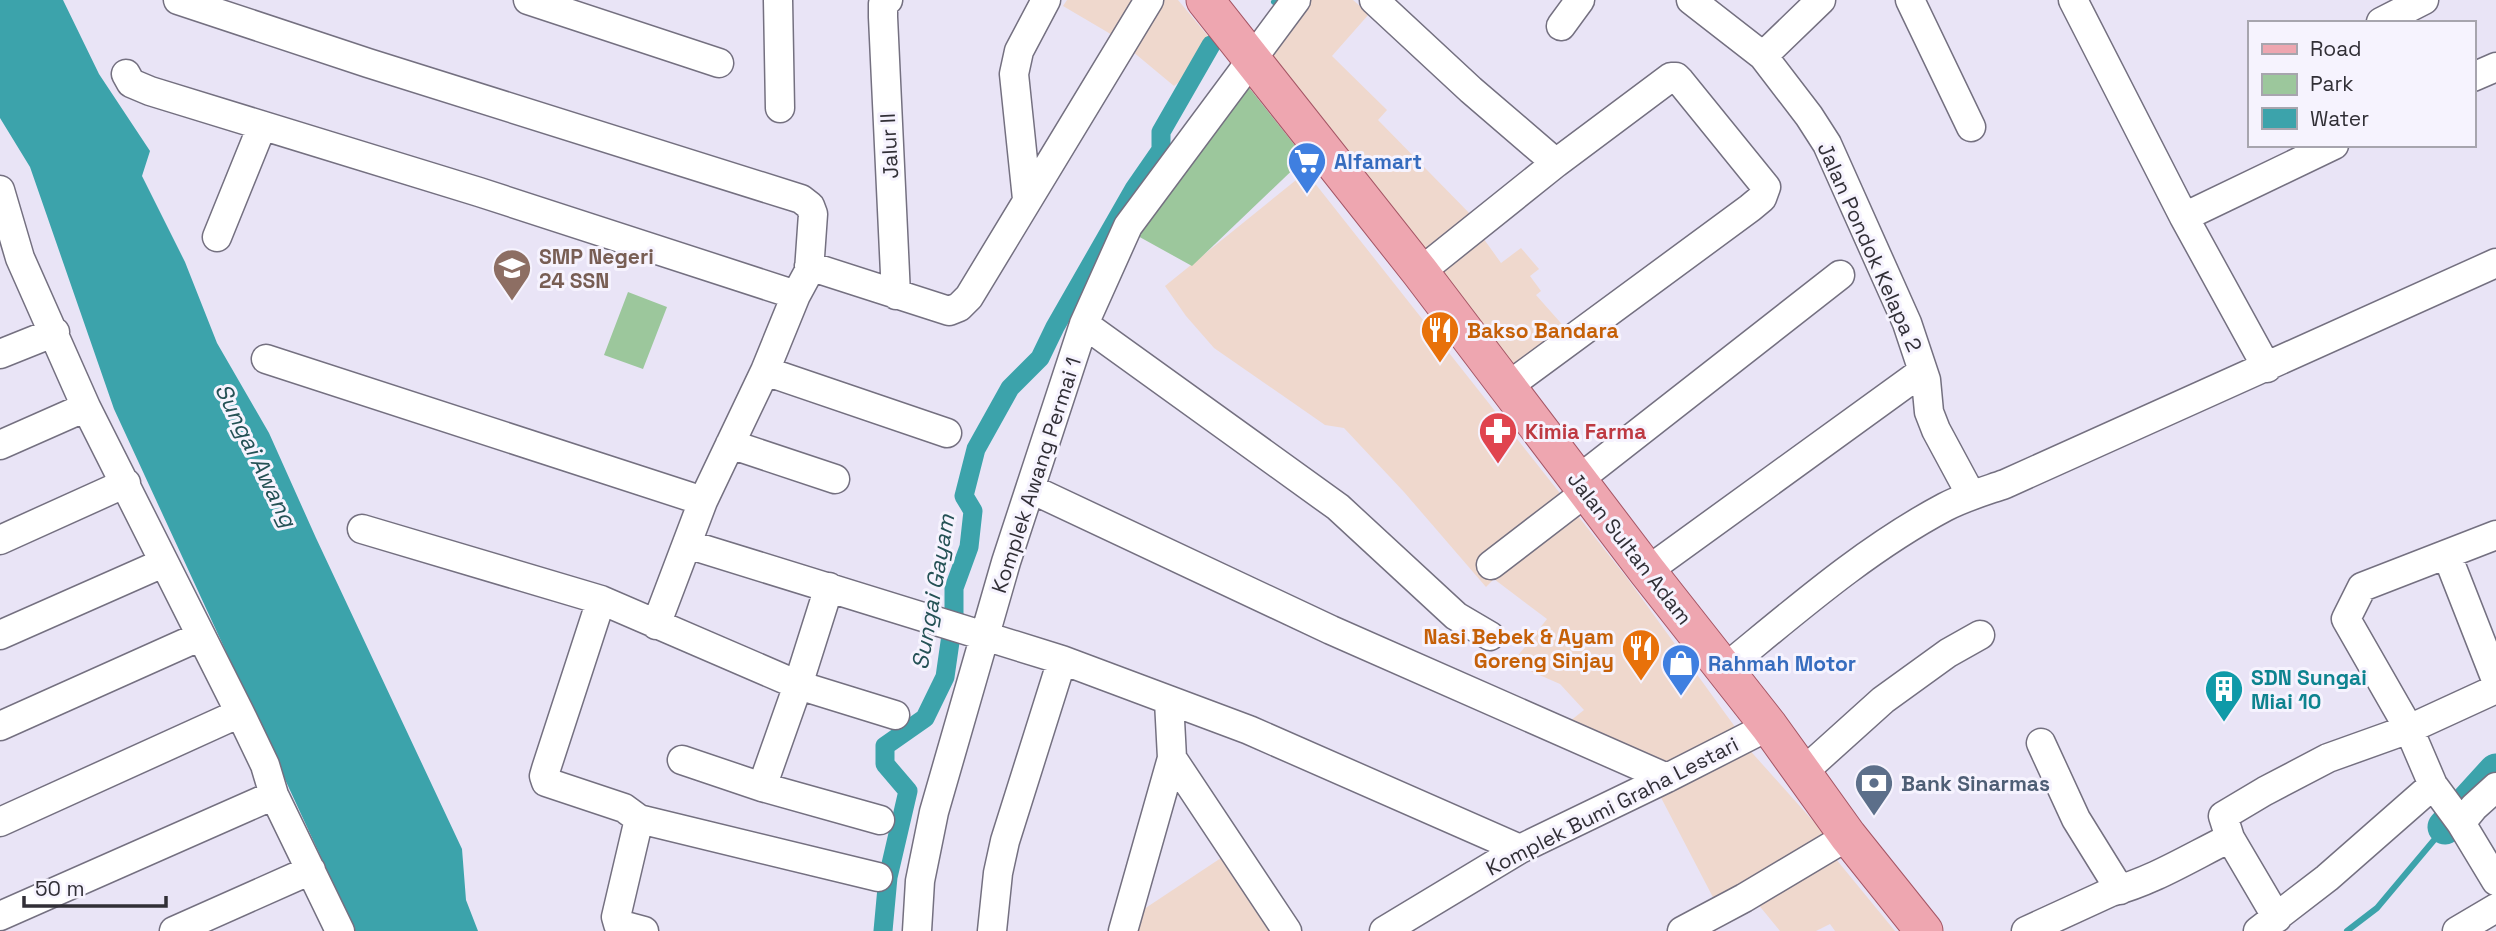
<svg xmlns="http://www.w3.org/2000/svg" width="2496" height="931" font-family="'Space Grotesk',sans-serif">
	<style>
		.commercial { fill: #efd8cd }
		.green { fill: #9cc79c }
		.water { fill: #3ca3ab }
		.lines { fill: none; stroke-linecap: round; stroke-linejoin: round }
		.stream { stroke: #3ca3ab; stroke-width: 6 }
		.canal { stroke: #3ca3ab; stroke-width: 19 }
		.river { stroke: #3ca3ab; stroke-width: 35 }
		.minor-casing { stroke: #747080; stroke-width: 31 }
		.major-casing { stroke: #a45564; stroke-width: 39 }
		.minor { stroke: #fff; stroke-width: 28 }
		.major { stroke: #eea6b0; stroke-width: 37 }
		.labels { text-anchor: middle; dominant-baseline: central; stroke-width: 6; stroke-linejoin: round; paint-order: stroke }
		.street-label { font-size: 21px; fill: #312f36; stroke: #f6f3fe }
		.shop-label { font-size: 21px; font-weight: bold; fill: #366cbe; stroke: #f6f3fe; text-anchor: start }
		.education-label { font-size: 21px; font-weight: bold; fill: #785e54; stroke: #f6f3fe; text-anchor: start }
		.food-label { font-size: 21px; font-weight: bold; fill: #c56008; stroke: #f6f3fe; text-anchor: start }
		.health-label { font-size: 21px; font-weight: bold; fill: #be3a42; stroke: #f6f3fe; text-anchor: start }
		.culture-label { font-size: 21px; font-weight: bold; fill: #0d838f; stroke: #f6f3fe; text-anchor: start }
		.service-label { font-size: 21px; font-weight: bold; fill: #4e5e75; stroke: #f6f3fe; text-anchor: start }
		.water-label { font-size: 23px; font-style: italic; fill: #245155; stroke: #f6f3fe }
	</style>
	<rect width="100%" height="100%" fill="#e9e4f6"/>
	<path class="commercial" d="M1067,0H1178L1213,42L1195,69L1174,86L1114,36L1063,6Z
		M1308,0H1353L1369,14L1332,56L1387,110L1378,120L1475,219L1419,267L1264,59Z
		M1306,172L1627,578L1738,731L1668,770L1560,729L1584,710L1560,684L1512,663L1547,619L1494,579L1486,587L1404,492L1344,428L1325,425L1214,348L1186,316L1165,286Z
		M1481,235L1501,263L1521,248L1539,269L1530,276L1541,291L1536,295L1575,339L1514,389L1428,279Z
		M1746,746L1831,841L1717,905L1656,788Z
		M1831,853L1895,931H1835L1830,924L1816,931H1780L1753,898Z
		M1227,854L1278,931H1128L1132,917Z"/>
	<path class="green" d="M1247,85L1305,158L1192,266L1136,235Z
		M628,292L667,307L643,369L604,355Z"/>
	<path class="water" d="M0,0H63L99,74L150,151L142,176L185,262L217,343L269,433L316,538L462,849L466,900L478,931H355L114,409L30,167L0,118Z"/>
	<g class="lines">
		<path class="stream" d="M1274,2L1276,0
			M2347,931L2377,908L2445,827"/>
		<path class="canal" d="M883,931L888,877L908,791L885,764V746L925,718L945,677L954,614V588L969,547L973,511L964,496L976,449L1010,388L1040,358L1055,327L1134,189L1161,150V132L1211,45"/>
		<path class="river" d="M2445,827L2496,771"/>
		<g class="minor-casing">
			<path id="minor" d="M178,0L368,63L801,199L810,206L813,214L809,271L796,295L765,371L703,501L656,625
				M528,0L719,63
				M778,0L780,108
				M888,0L883,4V17L896,295
				M1374,0L1471,90L1556,163
				M1691,0L1763,56L1809,116L1827,144L1907,323L1926,380L1929,412L1936,430L1971,495
				M1910,0L1971,127
				M2073,0L2184,217L2267,368
				M2381,22L2424,0
				M1561,26L1580,0
				M1763,56L1821,0
				M126,74L131,83L150,91L479,192L796,295
				M2473,77L2496,67
				M0,190L20,258L86,407L240,713L265,765L274,795L340,931
				M1027,199L1014,74L1019,51L1046,0
				M2184,217L2334,145
				M217,237L262,126
				M809,266L949,311L959,307L969,297L1149,0
				M1420,272L1556,163L1671,77H1676L1680,81L1766,187L1762,198L1750,208L1507,387
				M1084,324L1338,507L1456,616L1490,636
				M0,354L55,332
				M266,359L703,501
				M765,371L947,433
				M730,444L835,479
				M0,445L86,407
				M1578,480L1840,275
				M1031,489L1331,630L1667,778
				M362,529L601,600L798,685L895,715
				M2496,535L2362,587L2346,619L2409,729L2433,785L2461,823L2496,881
				M0,540L126,483
				M687,544L1062,660L1249,730L1520,849
				M2447,555L2496,680
				M1491,565L1586,492
				M1647,571L1923,371
				M601,600L546,769L544,776L546,782L624,808L639,819L878,877
				M0,635L163,563
				M1724,669C1794,612 1864,550 1945,507C1964,497 1985,491 2005,484L2496,263
				M0,726L201,636
				M2041,743L2076,819L2120,890
				M1172,758L1287,931
				M682,760L762,787L880,820
				M1802,773L1883,700L1948,653L1980,635
				M762,787L798,685L829,587
				M639,819L616,917L618,924L644,931
				M0,822L240,713
				M2461,823L2474,807L2496,787
				M0,916L274,795
				M2277,918L2230,838L2223,816L2265,791L2328,758L2409,729L2496,689
				M174,931L311,870
				M917,931L920,881L934,812L1006,562L1084,324L1128,226L1296,0
				M992,931L998,873L1005,841L1062,660
				M1123,931L1172,758L1169,701
				M1384,931L1520,849L1667,778L1769,726
				M1682,931L1744,898L1848,836
				M2026,931L2111,892C2153,881 2191,857 2230,838
				M2258,931L2327,878L2433,785
				M2457,931L2496,908"/>
		</g>
		<g class="major-casing">
			<path id="major" d="M1205,0L1420,272L1647,571L1769,726L1848,836L1924,931"/>
		</g>
		<use href="#minor" class="minor"/>
		<use href="#major" class="major"/>
	</g>
	<defs>
		<g id="supermarket-pin" transform="scale(2.0125)"><path d="M0 17L-7.5 6A9.5 9.5 0 1 1 7.5 6Z" fill="#3f7fe0" stroke="#f6f3fe"/><path d="M-6-5.5h2.5l.6 2H6L4.5 2H-2.5L-4.4-4H-6ZM-1.5 3.2a1.3 1.3 0 1 0 .1 0ZM3 3.2a1.3 1.3 0 1 0 .1 0Z" fill="#fff"/></g>
		<g id="school-pin" transform="scale(2.0125)"><path d="M0 17L-7.5 6A9.5 9.5 0 1 1 7.5 6Z" fill="#8d6e63" stroke="#f6f3fe"/><path d="M0-5L7-2L0 1L-7-2ZM-4 1L0 2.5L4 1V4Q0 6-4 4Z" fill="#fff"/></g>
		<g id="restaurant-pin" transform="scale(2.0125)"><path d="M0 17L-7.5 6A9.5 9.5 0 1 1 7.5 6Z" fill="#e8710a" stroke="#f6f3fe"/><path d="M-5-6h1v4h1v-4h1v4h1v-4h1v5L-1.5 .5V6h-2V.5L-5-1ZM5-6V6H3V1.5H1.5Q1.5-4 5-6Z" fill="#fff"/></g>
		<g id="pharmacy-pin" transform="scale(2.0125)"><path d="M0 17L-7.5 6A9.5 9.5 0 1 1 7.5 6Z" fill="#e0444e" stroke="#f6f3fe"/><path d="M-2-6h4v4h4v4h-4v4h-4v-4h-4v-4h4Z" fill="#fff"/></g>
		<g id="shop-pin" transform="scale(2.0125)"><path d="M0 17L-7.5 6A9.5 9.5 0 1 1 7.5 6Z" fill="#3f7fe0" stroke="#f6f3fe"/><path d="M-5-2.5h2.3a2.7 3.5 0 0 1 5.4 0H5L5.5 6h-11ZM-1.5-2.5h3a1.5 2.3 0 0 0-3 0Z" fill="#fff"/></g>
		<g id="building-pin" transform="scale(2.0125)"><path d="M0 17L-7.5 6A9.5 9.5 0 1 1 7.5 6Z" fill="#0f9aa8" stroke="#f6f3fe"/><path d="M-4-6H4V6H1V3H-1V6H-4ZM-2.5-4.3h1.7v1.8h-1.7ZM.8-4.3h1.7v1.8H.8ZM-2.5-1h1.7V.8h-1.7ZM.8-1h1.7V.8H.8Z" fill="#fff"/></g>
		<g id="bank-pin" transform="scale(2.0125)"><path d="M0 17L-7.5 6A9.5 9.5 0 1 1 7.5 6Z" fill="#5c6f8a" stroke="#f6f3fe"/><path d="M-6-4H6V4H-6ZM0-2.3a2.3 2.3 0 1 0 0 4.6a2.3 2.3 0 1 0 0-4.6Z" fill="#fff"/></g>
	</defs>
	<g fill-rule="evenodd">
		<use href="#supermarket-pin" x="1307" y="161"/>
		<use href="#school-pin" x="512" y="268"/>
		<use href="#restaurant-pin" x="1440" y="330"/>
		<use href="#pharmacy-pin" x="1498" y="431"/>
		<use href="#restaurant-pin" x="1641" y="648"/>
		<use href="#shop-pin" x="1681" y="663"/>
		<use href="#building-pin" x="2224" y="689"/>
		<use href="#bank-pin" x="1874" y="783"/>
	</g>
	<g class="labels">
		<g class="street-label">
			<text transform="translate(889 146) rotate(-93)">Jalur II</text>
			<text transform="translate(1870 247) rotate(66)">Jalan Pondok Kelapa 2</text>
			<text transform="translate(1036 475) rotate(-72)">Komplek Awang Permai 1</text>
			<text transform="translate(1630 548) rotate(52)">Jalan Sultan Adam</text>
			<text transform="translate(1612 806) rotate(-27)">Komplek Bumi Graha Lestari</text>
		</g>
		<g class="shop-label">
			<text x="1334" y="161">Alfamart</text>
			<text x="1708" y="663">Rahmah Motor</text>
		</g>
		<g class="education-label">
			<text x="539" y="256">SMP Negeri<tspan x="539" dy="24">24 SSN</tspan></text>
		</g>
		<g class="food-label">
			<text x="1467" y="330">Bakso Bandara</text>
			<text x="1614" y="636" text-anchor="end">Nasi Bebek &amp; Ayam<tspan x="1614" dy="24">Goreng Sinjay</tspan></text>
		</g>
		<g class="health-label">
			<text x="1525" y="431">Kimia Farma</text>
		</g>
		<g class="culture-label">
			<text x="2251" y="677">SDN Sungai<tspan x="2251" dy="24">Miai 10</tspan></text>
		</g>
		<g class="service-label">
			<text x="1901" y="783">Bank Sinarmas</text>
		</g>
		<g class="water-label">
			<text transform="translate(256 455) rotate(64)">Sungai Awang</text>
			<text transform="translate(933 592) rotate(-80)">Sungai Gayam</text>
		</g>
	</g>
	<rect x="2248" y="21" width="228" height="126" fill="#f6f3fe" stroke="#a7a5ae" stroke-width="2"/>
	<rect x="2262" y="44" width="35" height="10" fill="#eea6b0" stroke="#a7a5ae" stroke-width="2"/>
	<text x="2310" y="56" font-size="21" fill="#312f36">Road</text>
	<rect x="2262" y="74" width="35" height="21" fill="#9cc79c" stroke="#a7a5ae" stroke-width="2"/>
	<text x="2310" y="91" font-size="21" fill="#312f36">Park</text>
	<rect x="2262" y="108" width="35" height="21" fill="#3ca3ab" stroke="#a7a5ae" stroke-width="2"/>
	<text x="2310" y="126" font-size="21" fill="#312f36">Water</text>
	<path d="M24 896v10h142v-10" fill="none" stroke="#312f36" stroke-width="3.5"/>
	<text x="35" y="896" font-size="21" fill="#312f36" stroke="#f6f3fe" stroke-width="5" paint-order="stroke">50 m</text>
</svg>
